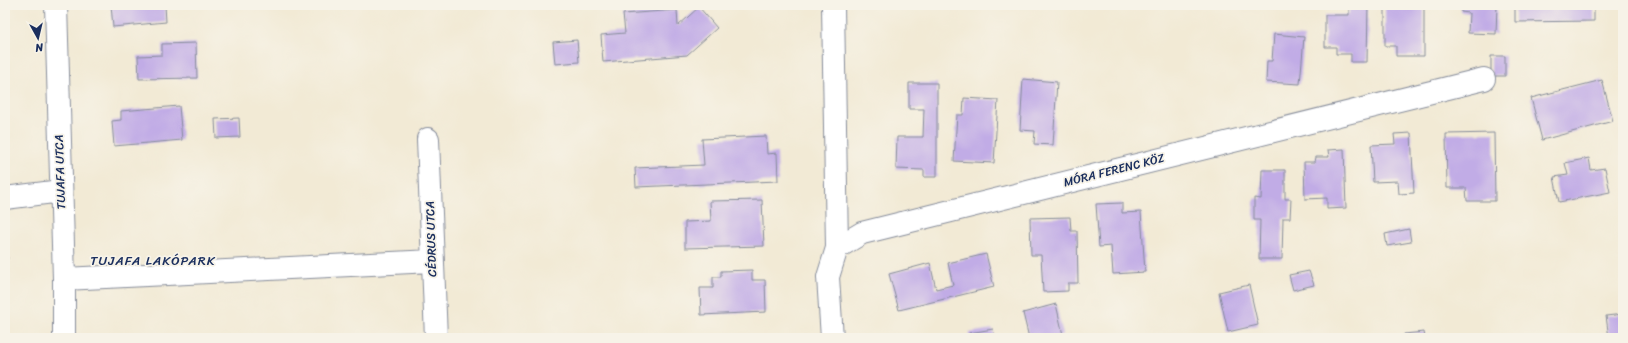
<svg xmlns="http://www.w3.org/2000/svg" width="1628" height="343" font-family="Sriracha,sans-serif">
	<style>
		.building { fill: #c1ace6 }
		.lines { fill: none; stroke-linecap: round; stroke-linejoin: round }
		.minor-casing { stroke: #868c9a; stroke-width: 24 }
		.minor { stroke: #fff; stroke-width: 22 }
		.labels { text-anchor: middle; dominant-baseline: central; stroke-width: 3.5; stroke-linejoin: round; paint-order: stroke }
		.street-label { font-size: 12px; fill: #1b2f5e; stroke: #f7f3e8 }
		.neighbourhood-label { font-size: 13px; letter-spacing: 1px; fill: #1b2f5e; stroke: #f7f3e8 }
	</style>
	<rect width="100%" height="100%" fill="#f7f3e8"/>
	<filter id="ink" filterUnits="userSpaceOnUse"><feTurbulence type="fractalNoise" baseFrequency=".025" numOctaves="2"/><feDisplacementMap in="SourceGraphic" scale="8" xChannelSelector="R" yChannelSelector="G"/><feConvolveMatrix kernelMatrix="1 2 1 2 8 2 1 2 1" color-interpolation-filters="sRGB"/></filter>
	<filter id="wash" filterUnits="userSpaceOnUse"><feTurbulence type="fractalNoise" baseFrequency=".012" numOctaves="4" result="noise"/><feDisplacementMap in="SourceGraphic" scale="16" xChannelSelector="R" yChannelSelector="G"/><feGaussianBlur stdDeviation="0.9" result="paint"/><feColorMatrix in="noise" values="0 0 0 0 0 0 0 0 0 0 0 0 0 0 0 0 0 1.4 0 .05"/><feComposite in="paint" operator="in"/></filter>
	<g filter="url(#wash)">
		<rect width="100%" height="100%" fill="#f2ead5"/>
		<g id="blocks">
			<path class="building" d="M111,5H165L166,22L113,27Z
				M1349,5H1368L1367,62H1351V54H1336V47H1325V15H1349Z
				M1391,5H1424V56H1396V46H1385V6Z
				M1461,5H1497L1496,34L1468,33L1469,13L1461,12Z
				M1515,5H1594V21L1515,22Z
				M699,7L717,28L687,55L603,62L601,35L625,33L623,14L677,10L678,26Z
				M1274,34L1304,37L1300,84L1266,82L1267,61H1272Z
				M577,40L579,62L555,64L553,42Z
				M196,43L197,78L139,79L138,56L162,55V44Z
				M1491,56H1505V76H1491Z
				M1023,79L1057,82L1053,145L1034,144L1035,131L1020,130Z
				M1602,80L1613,121L1542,140L1531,98Z
				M909,83H937V177H924V170L896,169L897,137H923L924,109H909Z
				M964,98L998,100L994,163L954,161L957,115H963Z
				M179,106L182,140L114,146L112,121L121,120V111Z
				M239,118L240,137L216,138L215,119Z
				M1411,133L1414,193L1399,194L1398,181L1373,182L1371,145L1395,144L1394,134Z
				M1494,133L1495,201H1467L1466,188H1447L1446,134Z
				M766,136L767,154L777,153L778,181L636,187L635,168L704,165L702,139Z
				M1344,149L1346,208L1327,209V198L1305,199L1304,162H1315L1316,157H1329L1328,150Z
				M1589,158L1591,170L1605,168L1610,192L1559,202L1554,177L1568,175L1565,163Z
				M1262,170H1285V199H1291L1290,218H1283L1282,259H1259L1260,220H1254V198L1261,199Z
				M762,200L764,246L685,248V222L711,221L710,201Z
				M1122,203V213L1141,212L1145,272L1113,274L1111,246L1099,247L1096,204Z
				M1070,217L1071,231H1077L1078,283H1068V291L1043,292L1041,255H1031L1030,218Z
				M1409,229L1411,242L1387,246L1385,234Z
				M5,245L8,259H5Z
				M986,254L994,287L899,310L889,274L930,263L936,289L953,285L948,263Z
				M752,270V280H765L766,312L701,315L700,288H713V277H721V271Z
				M1309,271L1314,285L1293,290L1289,275Z
				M1249,285L1258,325L1228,332L1219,292Z
				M1056,304L1063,335L1051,338H1029L1023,313Z
				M1623,314V338H1609L1606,316Z
				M993,329L995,338H969V333Z
				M1424,332L1425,338H1404V334Z"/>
		</g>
	</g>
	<g filter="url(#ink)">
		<use href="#blocks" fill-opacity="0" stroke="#868c9a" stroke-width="1"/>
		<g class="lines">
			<g class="minor-casing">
				<path id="minor" d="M56,5L64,279V338
					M833,5L837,248
					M428,139L436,338
					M5,198L61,191
					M64,279L432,261
					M832,338L828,277L837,248L862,233L1484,79"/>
			</g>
			<use href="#minor" class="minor"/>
		</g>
	</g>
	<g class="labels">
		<g class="street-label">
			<text transform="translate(1114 170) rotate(-14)">MÓRA FERENC KÖZ</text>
			<text transform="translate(60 172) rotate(-92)">TUJAFA UTCA</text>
			<text transform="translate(431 239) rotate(-92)">CÉDRUS UTCA</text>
		</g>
		<g class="neighbourhood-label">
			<text x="153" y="260">TUJAFA LAKÓPARK</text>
		</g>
	</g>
	<rect width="1628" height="343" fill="none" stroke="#f7f3e8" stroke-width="20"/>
	<g transform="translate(38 38) rotate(172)" stroke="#f7f3e8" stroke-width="3" paint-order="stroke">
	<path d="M0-3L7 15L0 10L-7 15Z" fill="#1b2f5e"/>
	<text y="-6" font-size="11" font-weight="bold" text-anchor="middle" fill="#1b2f5e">N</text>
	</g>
</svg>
